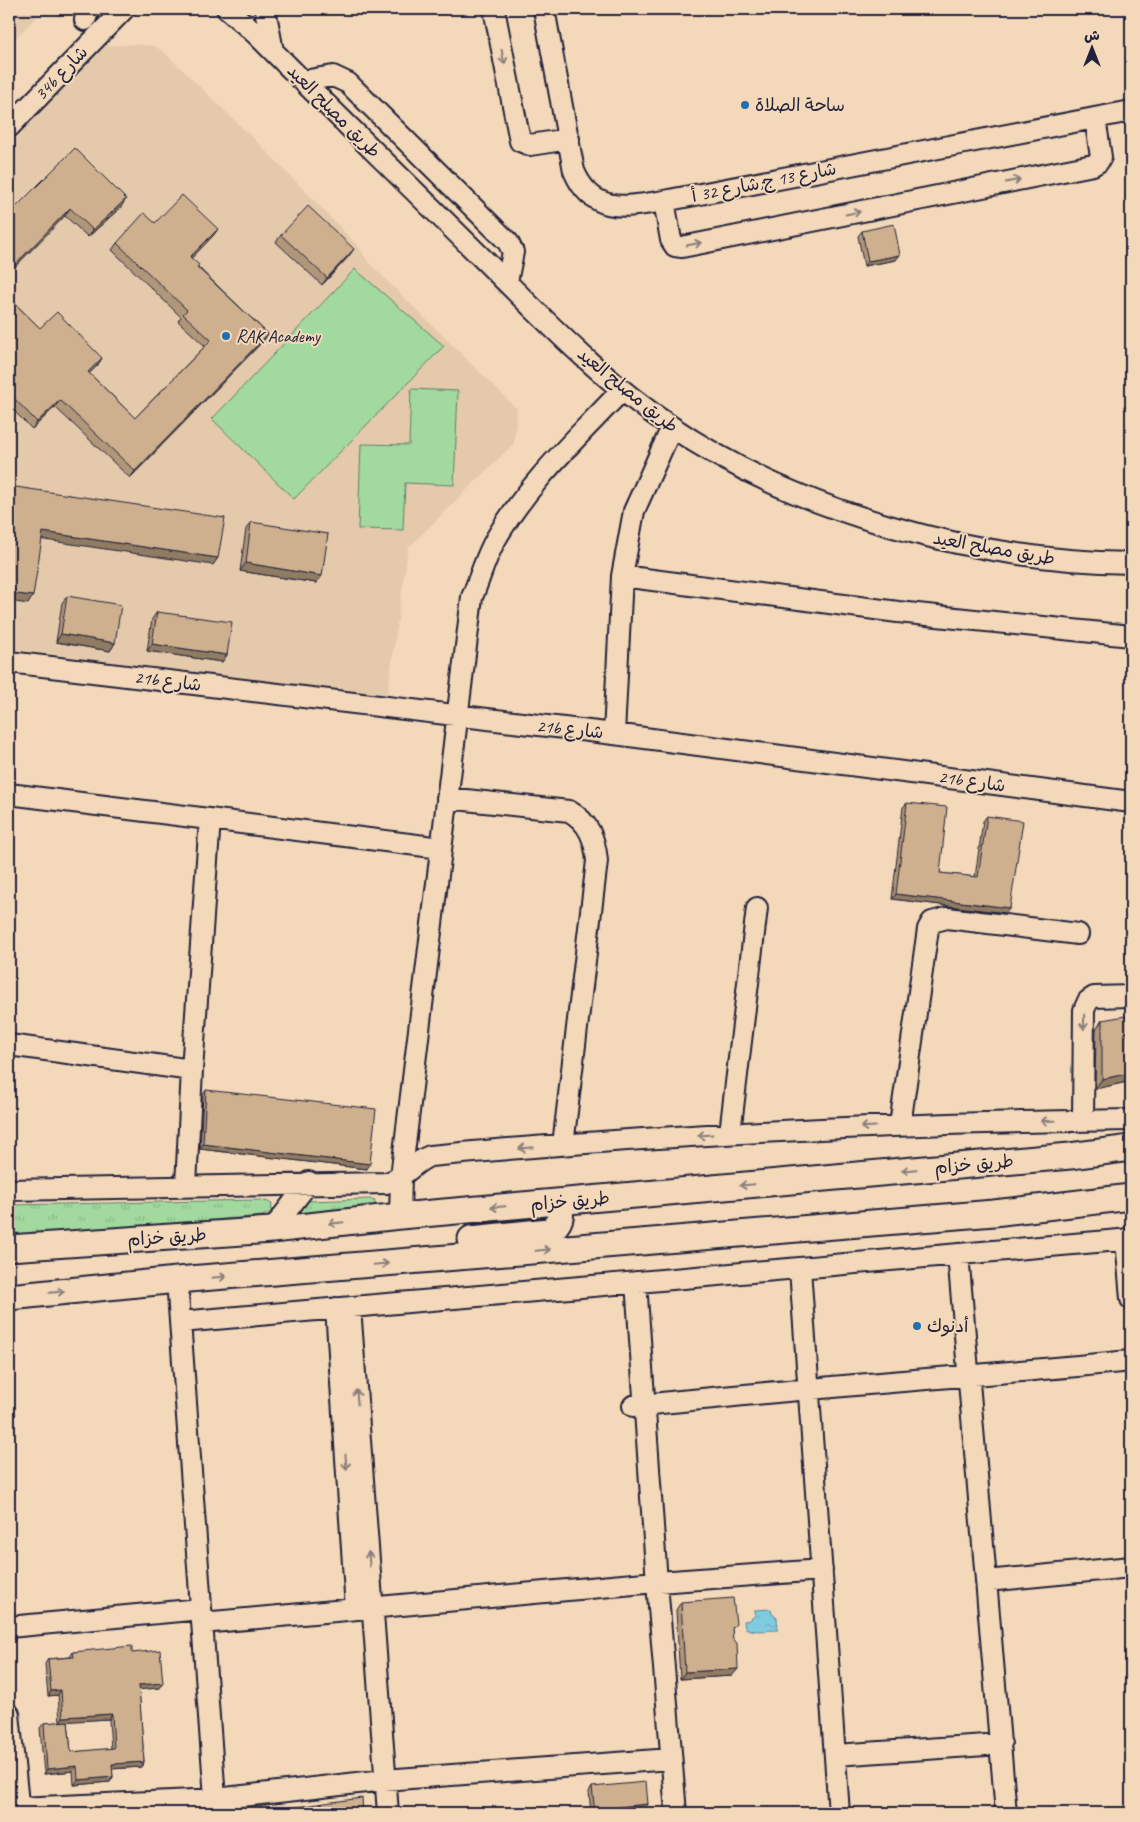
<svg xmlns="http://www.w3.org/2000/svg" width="1140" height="1822" font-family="Caveat,'Playpen Sans Arabic',sans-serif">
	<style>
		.built { fill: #e4c9ab }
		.grass { fill: url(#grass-tufts); stroke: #627e6c }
		.pitch { fill: #a1d99e; stroke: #627e6c }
		.water { fill: url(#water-ripples); stroke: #5a879d }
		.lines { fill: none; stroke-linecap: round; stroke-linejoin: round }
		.minor-casing { stroke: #22223b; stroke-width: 24 }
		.major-casing { stroke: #22223b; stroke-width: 29 }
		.minor { stroke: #f3d8ba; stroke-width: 20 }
		.major { stroke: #f3d8ba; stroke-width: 25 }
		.wall { fill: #b1977a; stroke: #22223b; fill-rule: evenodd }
		.shaded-wall { fill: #907b63; stroke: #22223b }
		.building { fill: #ceb08e; stroke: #22223b }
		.oneway { stroke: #8a7d7a }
		.poi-dot { fill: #1f6fb2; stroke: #f3d8ba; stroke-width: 2 }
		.labels { text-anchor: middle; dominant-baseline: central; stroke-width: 4; stroke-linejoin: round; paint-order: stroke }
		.street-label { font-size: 18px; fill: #22223b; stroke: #f3d8ba }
		.poi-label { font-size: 18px; fill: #22223b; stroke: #f3d8ba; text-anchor: start }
	</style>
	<defs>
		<pattern id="grass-tufts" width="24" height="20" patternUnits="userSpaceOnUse" patternTransform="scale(1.25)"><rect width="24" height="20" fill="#a1d99e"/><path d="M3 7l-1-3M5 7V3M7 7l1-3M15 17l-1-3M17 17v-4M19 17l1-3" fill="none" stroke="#8aba89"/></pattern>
		<pattern id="water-ripples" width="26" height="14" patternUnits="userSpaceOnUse" patternTransform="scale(1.25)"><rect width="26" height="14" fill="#7fcbdf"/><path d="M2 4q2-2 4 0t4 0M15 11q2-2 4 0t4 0" fill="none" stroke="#6daec0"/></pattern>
	</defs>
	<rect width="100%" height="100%" fill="#f3d8ba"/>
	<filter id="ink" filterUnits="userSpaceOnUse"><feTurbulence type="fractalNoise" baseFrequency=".02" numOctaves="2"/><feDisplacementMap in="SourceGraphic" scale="10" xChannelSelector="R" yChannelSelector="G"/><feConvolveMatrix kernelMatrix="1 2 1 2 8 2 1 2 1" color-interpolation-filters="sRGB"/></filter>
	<g filter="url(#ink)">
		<path class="built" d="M9,9H44L9,45Z
			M136,44L155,46L164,52L266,151L359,247L368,262L517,409L514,443L408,548L387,696L9,649V145L104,46Z"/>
		<path class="grass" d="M372,1199L375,1200V1207L292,1214L306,1201Z
			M261,1200L272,1203L271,1212L262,1216L9,1237V1205Z"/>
		<path class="pitch" d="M355,269L444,346L294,499L212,419Z
			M411,389L458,391L454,485L405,483L403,530L358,529L361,444L409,445Z"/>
		<path class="water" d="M771,1609L772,1614L777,1618L778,1630C766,1630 756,1633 745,1628L744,1621L750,1620L755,1615V1610Z"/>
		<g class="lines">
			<g class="minor-casing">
				<path id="minor" d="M227,9L257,35C329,108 403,179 476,252C537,312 598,377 669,425C797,513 977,561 1131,563
					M265,9L273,51
					M494,9L520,141L530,145L569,139
					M544,9L574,171C593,215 625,207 664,201L1131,111
					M85,20L89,9
					M303,81L333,76L348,83L508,242L513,252L507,282
					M9,127L124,9
					M664,201L671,240L675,246L682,247L1093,165L1098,162L1101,157L1095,118
					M622,576L898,612L1131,636
					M9,662L614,734L1131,802
					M614,734L622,576L634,511L672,427
					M9,794L441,848
					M447,798L569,811C589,822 595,839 597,861L563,1145
					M9,1045L192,1070
					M1083,1120L1084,1010L1088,1001L1094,997L1131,996
					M900,1125L928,929L932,922L947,918L1078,934
					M730,1133L757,908
					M186,1185L192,1070L210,819
					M9,1190L386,1183C404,1179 413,1162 430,1156C663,1134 897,1123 1131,1120
					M400,1216L401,1177L472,597C480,578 486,555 497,537C530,481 578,437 622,390
					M272,1230L309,1182
					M1126,1239L1131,1299
					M958,1254L1006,1813
					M800,1269L839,1813
					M177,1280L216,1812
					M636,1282L657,1583L676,1813
					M350,1307L388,1813
					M336,1308L356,1609
					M180,1322L1131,1239
					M633,1406C799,1388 965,1377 1131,1361
					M986,1581L1131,1567
					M202,1623L645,1583L822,1570
					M9,1627L201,1609
					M9,1714L19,1813
					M835,1755L1001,1744
					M18,1808L216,1799L384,1780L671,1759"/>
			</g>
			<g class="major-casing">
				<path id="major" d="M471,1239L549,1231C561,1224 562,1215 560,1202
					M9,1248L272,1230L400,1216L1070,1156L1131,1148
					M9,1297L177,1280L994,1213L1131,1197"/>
			</g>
			<use href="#minor" class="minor"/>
			<use href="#major" class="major"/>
		</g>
		<path class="wall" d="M75,148L121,207L88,237L65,216Z
			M155,223L213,236L191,258L198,267L268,334L263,341L130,478L55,407L32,429L9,406V298L40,328L102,358L97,366L89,373L135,418L205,346L178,321L181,317L112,250L117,243Z
			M862,231L896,260L864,266L858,236Z
			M281,235L349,256L322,285L276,242Z
			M251,522L316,583L240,571L246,529Z
			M67,596L115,643L110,651L56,642L62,603Z
			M157,612L227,655L222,662L147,651L152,619Z
			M907,803L940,873L975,877L983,821L987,816L1006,913L892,899L903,807Z
			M1102,1020L1129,1040L1131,1056V1096H1130L1127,1082L1095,1089L1096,1030Z
			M206,1090L367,1169L200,1149L203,1095Z
			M681,1602L732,1629V1676L680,1679L676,1610Z
			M73,1652L132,1653L160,1688L139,1689L144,1762L141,1767L112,1769L113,1777L110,1782L74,1785L73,1771L44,1774L40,1728L44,1723L60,1722L58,1695L48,1696L45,1664L48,1659L70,1657ZM109,1719L111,1749L71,1752L68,1721Z
			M592,1787L648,1804L645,1809L617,1812L618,1813H591L589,1792Z"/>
		<path class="shaded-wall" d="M126,199L121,207L88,237L93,230Z
			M70,208L65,216L9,273V271Z
			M218,229L213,236L185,265L190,257Z
			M354,249L349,256L322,285L327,278Z
			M900,255L896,260L864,266L868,261Z
			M268,334L263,341L130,478L135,471Z
			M102,358L97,366L83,380L88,372Z
			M60,400L55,407L32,429L37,422Z
			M43,532L218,558L213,565L38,539Z
			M246,563L322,576L316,583L240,571Z
			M9,593L33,596L28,604L9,601Z
			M61,634L115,643L110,651L56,642Z
			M152,644L227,655L222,662L147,651Z
			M896,894L1010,908L1006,913L892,899Z
			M1127,1031H1131V1039L1120,1041Z
			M1131,1073V1077L1127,1082L1095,1089L1102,1079Z
			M203,1144L370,1164L367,1169L200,1149Z
			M738,1669L732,1676L680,1679L685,1672Z
			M163,1683L160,1688L136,1690L139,1685Z
			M61,1690L58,1695L48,1696L51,1691Z
			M112,1714L109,1719L60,1722L63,1717Z
			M144,1762L141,1767L108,1769L112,1764Z
			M77,1766L73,1771L44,1774L47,1769Z
			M113,1777L110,1782L74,1785L78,1780Z
			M648,1804L645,1809L614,1812L617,1807Z"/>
		<path class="building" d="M75,148L126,199L93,230L70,208L9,271V214Z
			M182,195L218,229L190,257L199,265L197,267L268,334L135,471L60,400L37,422L9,393V298L40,328L57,312L102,358L88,372L135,418L211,340L183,314L187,310L117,243L144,213L155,223Z
			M308,206L354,249L327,278L281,235Z
			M894,224L900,255L868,261L862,231Z
			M9,486L225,518L218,558L43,532L33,596L9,593Z
			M251,522L328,534L322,576L246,563Z
			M67,596L121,605L115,643L61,634Z
			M157,612L232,622L227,655L152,644Z
			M907,803L947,807L940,873L978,877L987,816L1023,821L1010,908L896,894Z
			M1131,1015V1031H1127L1131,1056V1073L1102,1079V1020Z
			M206,1090L376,1109L370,1164L203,1144Z
			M733,1598L736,1624L732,1628L733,1640L737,1643L738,1669L685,1672L681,1602Z
			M132,1646V1653L160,1650L163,1683L139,1685L144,1762L112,1764L113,1777L78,1780L77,1766L47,1769L44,1723L68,1721L71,1752L114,1748L112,1714L63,1717L61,1690L51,1691L48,1659L74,1657L73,1652Z
			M646,1782L648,1804L617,1807L618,1813H595L592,1787Z
			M362,1798L363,1813H251Z"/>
		<defs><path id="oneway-shaft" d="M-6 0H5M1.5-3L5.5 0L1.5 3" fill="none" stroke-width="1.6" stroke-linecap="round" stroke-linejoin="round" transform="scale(1.25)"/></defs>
		<g class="oneway">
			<use href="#oneway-shaft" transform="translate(503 57) rotate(79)"/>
			<use href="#oneway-shaft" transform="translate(1013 181) rotate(-11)"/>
			<use href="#oneway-shaft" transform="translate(853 213) rotate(-11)"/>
			<use href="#oneway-shaft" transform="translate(694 244) rotate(-11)"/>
			<use href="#oneway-shaft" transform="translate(1084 1022) rotate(91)"/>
			<use href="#oneway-shaft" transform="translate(1048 1121) rotate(179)"/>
			<use href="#oneway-shaft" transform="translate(868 1127) rotate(177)"/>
			<use href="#oneway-shaft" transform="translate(705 1135) rotate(176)"/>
			<use href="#oneway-shaft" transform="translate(526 1148) rotate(175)"/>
			<use href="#oneway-shaft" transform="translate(909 1170) rotate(175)"/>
			<use href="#oneway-shaft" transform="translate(747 1185) rotate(175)"/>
			<use href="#oneway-shaft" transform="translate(498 1207) rotate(175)"/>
			<use href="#oneway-shaft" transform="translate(336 1223) rotate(174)"/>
			<use href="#oneway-shaft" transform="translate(543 1250) rotate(-5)"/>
			<use href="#oneway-shaft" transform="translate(381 1264) rotate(-5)"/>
			<use href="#oneway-shaft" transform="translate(219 1277) rotate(-5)"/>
			<use href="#oneway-shaft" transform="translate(57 1292) rotate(-5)"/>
			<use href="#oneway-shaft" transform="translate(357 1397) rotate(-94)"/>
			<use href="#oneway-shaft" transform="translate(346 1462) rotate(86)"/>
			<use href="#oneway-shaft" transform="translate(369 1559) rotate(-94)"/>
		</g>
	</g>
	<g class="poi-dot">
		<circle cx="745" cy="105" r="5"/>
		<circle cx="226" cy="336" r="5"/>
		<circle cx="917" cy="1326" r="5"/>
	</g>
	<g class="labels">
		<g class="street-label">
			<text transform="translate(61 73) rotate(-46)">34b شارع</text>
			<text transform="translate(334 111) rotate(45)">طريق مصلح العيد</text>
			<text transform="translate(764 182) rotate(-11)">شارع 13 ج;شارع 32 أ</text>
			<text transform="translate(628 390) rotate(39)">طريق مصلح العيد</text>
			<text transform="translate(994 548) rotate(10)">طريق مصلح العيد</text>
			<text transform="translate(168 681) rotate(7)">21b شارع</text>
			<text transform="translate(570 729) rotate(6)">21b شارع</text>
			<text transform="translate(972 781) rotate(8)">21b شارع</text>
			<text transform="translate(974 1164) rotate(-5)">طريق خزام</text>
			<text transform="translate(570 1201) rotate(-5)">طريق خزام</text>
			<text transform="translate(167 1237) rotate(-4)">طريق خزام</text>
		</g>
		<g class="poi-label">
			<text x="755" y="105">ساحة الصلاة</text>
			<text x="236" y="336">RAK Academy</text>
			<text x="927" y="1326">أدنوك</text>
		</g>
	</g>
	<rect width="1140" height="1822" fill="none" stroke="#f3d8ba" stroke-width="30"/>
	<rect x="15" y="15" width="1110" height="1792" fill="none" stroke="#22223b" stroke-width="2" filter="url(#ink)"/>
	<g transform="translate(1092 48)" stroke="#f3d8ba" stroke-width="4" paint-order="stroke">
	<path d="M0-4L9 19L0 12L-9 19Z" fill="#22223b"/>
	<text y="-8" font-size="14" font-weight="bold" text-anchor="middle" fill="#22223b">ش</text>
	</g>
</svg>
